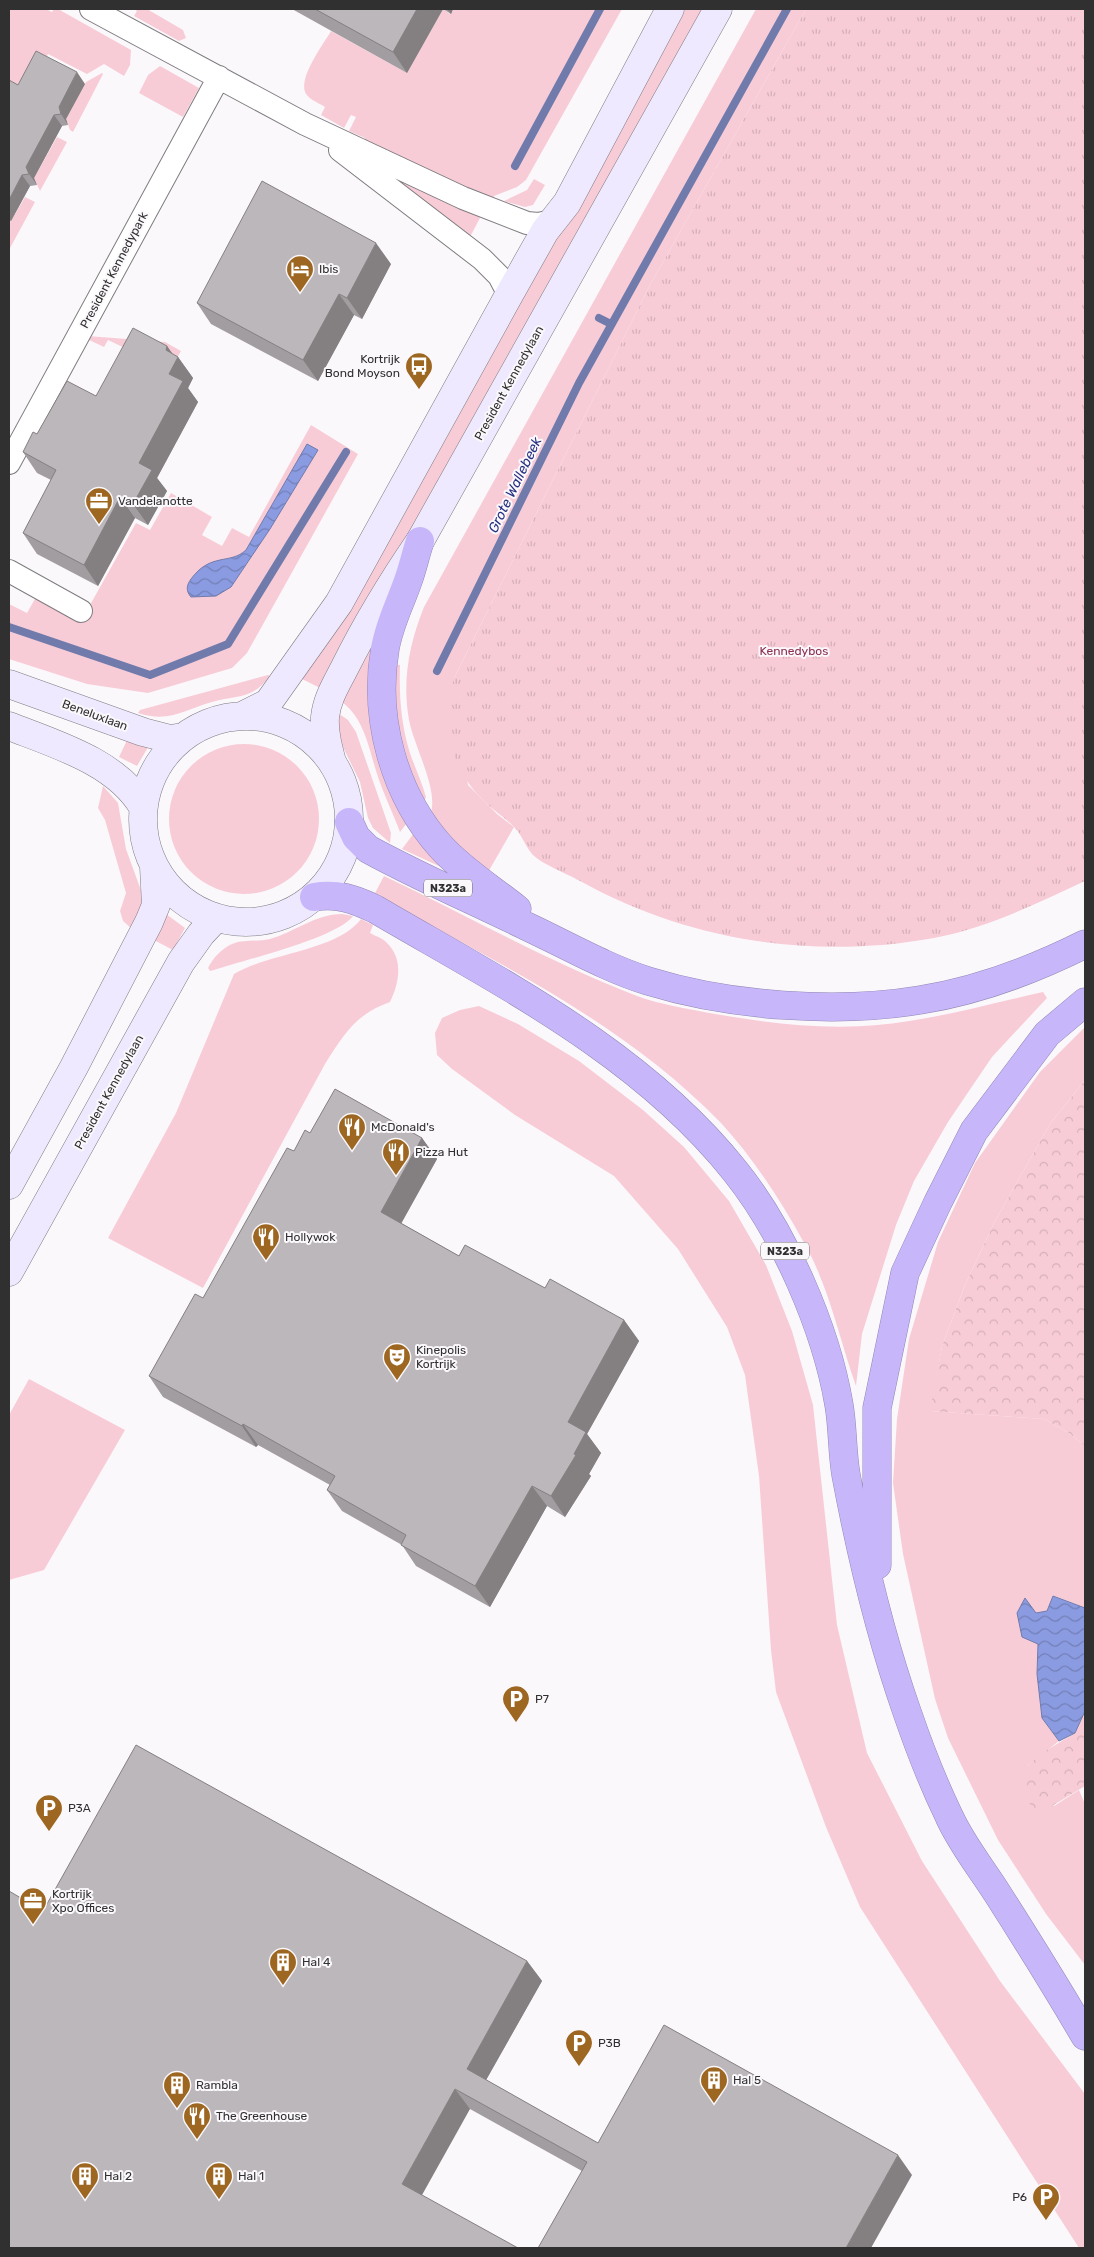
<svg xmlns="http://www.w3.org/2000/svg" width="1094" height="2257" font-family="Rubik,sans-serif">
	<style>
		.grass { fill: #f8ccd7 }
		.forest { fill: url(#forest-crowns) }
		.park { fill: url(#park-tufts) }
		.water { fill: url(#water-waves); stroke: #707bac }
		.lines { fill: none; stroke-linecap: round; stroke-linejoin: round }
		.stream { stroke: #707bac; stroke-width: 8 }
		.minor-casing { stroke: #7f7c80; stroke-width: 24 }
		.secondary-casing { stroke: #7f7c80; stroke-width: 29 }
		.motorway-casing { stroke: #9288b4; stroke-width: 29 }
		.minor { stroke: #fff; stroke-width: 22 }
		.secondary { stroke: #eee9fe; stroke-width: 28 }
		.motorway { stroke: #c7b7fa; stroke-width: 28 }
		.wall { fill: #a29da0 }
		.shaded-wall { fill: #848082 }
		.building { fill: #bcb7ba; stroke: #848082 }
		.labels { text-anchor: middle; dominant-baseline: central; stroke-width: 4; stroke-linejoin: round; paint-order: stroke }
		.shield { fill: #fbf8fc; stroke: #6e6c6e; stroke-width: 1 }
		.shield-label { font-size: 11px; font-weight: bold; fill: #313031 }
		.poi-label { font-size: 12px; fill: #313031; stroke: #fbf8fc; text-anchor: start }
		.street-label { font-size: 12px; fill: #313031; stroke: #fbf8fc }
		.park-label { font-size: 12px; fill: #8c2c4e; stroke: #fbf8fc }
		.water-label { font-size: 14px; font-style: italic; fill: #293282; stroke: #fbf8fc }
	</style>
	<defs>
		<pattern id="forest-crowns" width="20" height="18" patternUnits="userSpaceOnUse" patternTransform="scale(1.25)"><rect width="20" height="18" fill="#f8ccd7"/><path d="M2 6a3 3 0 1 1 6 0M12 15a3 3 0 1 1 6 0" fill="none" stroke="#d5b0b9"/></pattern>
		<pattern id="park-tufts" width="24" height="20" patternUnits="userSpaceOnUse" patternTransform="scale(1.25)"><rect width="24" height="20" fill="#f8ccd7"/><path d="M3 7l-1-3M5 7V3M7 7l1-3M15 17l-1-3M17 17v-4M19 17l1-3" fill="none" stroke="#d5b0b9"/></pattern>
		<pattern id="water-waves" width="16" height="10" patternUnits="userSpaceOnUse" patternTransform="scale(1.25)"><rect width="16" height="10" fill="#8b9be1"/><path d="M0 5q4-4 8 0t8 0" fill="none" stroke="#727fb7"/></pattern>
	</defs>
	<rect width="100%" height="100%" fill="#fbf8fc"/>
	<path class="grass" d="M9,9H46L52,12L54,9H58L131,50L130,65L124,76L104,64L87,74L48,54L44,62L9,104Z
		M134,9H147L183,30L186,38L179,41L134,16L137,11Z
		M443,9L450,14L453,9H622L526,180L517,187L494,196L492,201L363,142L365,138L349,131L356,117L351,115L344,128L321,115L325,107C319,103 310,100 306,94C297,79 323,45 331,31L407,73Z
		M684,9H703L322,689L302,679L426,470Z
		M756,9H806L650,285L454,678L468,785L497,814L514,827L487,874L474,865L430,815C440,792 414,747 409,720C402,681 409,644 424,607Z
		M160,66L199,88L183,117L139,93L148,75Z
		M102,73L103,74L73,132L70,130L66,119L86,82Z
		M57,137L67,142L40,191L34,178Z
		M534,179L545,185L533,205L525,207L504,201L527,190Z
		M401,180L481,216L471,235L467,236L399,182Z
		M25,197L35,202L9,250V220L11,221Z
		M88,336L165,342L181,351L174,363L133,352L108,340L104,347L87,339Z
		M311,425L358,454L247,653L232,668L148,693L87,684L9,659V604L27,613L36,597L81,621L136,523L150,530L171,493L212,517L202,535L222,546L232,528L249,537Z
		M385,620L410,819L400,832C393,813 384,795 378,777C368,747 365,717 338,699Z
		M392,664L400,665C399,695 401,725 410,753C415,768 422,782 426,797L422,807L397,747Z
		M268,675L270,676C252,700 237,695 212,702C184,710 169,723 138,713L140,710Z
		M335,711L348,720L356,732L391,833L390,843L373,828L368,818L360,782L338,737Z
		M129,736L150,744L137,766L119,757Z
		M169 819a75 75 0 1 1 150 0a75 75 0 1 1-150 0Z
		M103,786L118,803L126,849L143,896L144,901L132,929L123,921L120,911L126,893L105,820L98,808Z
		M417,829L443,868L402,849Z
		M384,876C468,916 551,963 637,996C662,1005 689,1009 715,1014C768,1023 822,1030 877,1025C934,1020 988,1004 1043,992L1047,998L992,1057L948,1122L914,1181L896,1225L862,1334L856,1386C839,1338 829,1286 803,1241C780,1199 753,1158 721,1123C623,1022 496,962 374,895Z
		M166,914L185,928L173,950L150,938Z
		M342,914L353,916C337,938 244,960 214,970L210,971L208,968C213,958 221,949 232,944C244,939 257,942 270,939C295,932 315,914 342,914Z
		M361,919L373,925L370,933C375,936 383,938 387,943C404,959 399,984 390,1002C356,1014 344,1034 325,1064L203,1288L108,1238L176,1113L234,974C268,953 337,951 361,919Z
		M479,1006L518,1024L579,1061L643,1110L684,1147L729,1201L766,1265L792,1331L813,1405L837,1625L867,1753L922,1861L1000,1981L1085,2094V2248H1079L860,1907L826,1827L776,1692L771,1650L759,1476L745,1375L727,1327L678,1249L614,1176L515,1115L452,1069L437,1055L435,1033L442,1018L460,1010Z
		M1085,1027V1080L1050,1124L995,1221L965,1285L942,1346L931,1411L1044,1419L1069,1433L1085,1446V1608L1054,1596L1047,1611L1036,1613L1038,1644L1037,1674L1042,1718L1059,1741L1027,1766L1054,1806L1079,1790L1085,1804V1965L1046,1914L998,1840L948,1738L935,1699L903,1554L893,1483L897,1419L909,1339L938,1242L975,1163L1040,1072Z
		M29,1379L125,1430L44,1570L9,1580V1415Z"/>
	<path class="forest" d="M1085,1080V1446L1069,1433L1044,1419L930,1411L942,1346L965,1285L995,1221L1050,1124Z
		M1085,1711V1786L1037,1815L1019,1787L1027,1766L1042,1753L1075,1733Z"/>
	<path class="park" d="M806,9H1085V881C1036,904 987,928 934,938C813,960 688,941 580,881C568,874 541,864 532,854C525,846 522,835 515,828C505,817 492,810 482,799C448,765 442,723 454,678L650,285Z"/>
	<path class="water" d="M307,444L318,450L270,529L231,587L216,596L191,597C186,591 186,586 191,579C211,552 230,565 246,550Z
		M1053,1596L1085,1608V1711L1075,1733L1059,1741L1042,1718L1037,1674L1038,1644L1022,1637L1017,1613L1025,1598L1036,1613L1047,1611Z"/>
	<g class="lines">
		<path class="stream" d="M515,166L600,9
			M599,318L611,324
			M9,627L150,675L228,644L346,452
			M437,671L579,383L787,9"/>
		<g class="minor-casing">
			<path id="minor" d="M91,9L305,124L463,198L527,223L538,224L553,221
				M340,150L482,259L499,276L509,295
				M9,463L219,77
				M9,571L81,611"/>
		</g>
		<g class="secondary-casing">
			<path id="secondary" d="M9,684L143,732L170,739L183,737
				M242,716L268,703L339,603L509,295L545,231L567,203L670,9
				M143 819a103 103 0 1 1 206 0a103 103 0 1 1-206 0Z
				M9,726C55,744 117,762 143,807
				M332,762C328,747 324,732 325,717C327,698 337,683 345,667C367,623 392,582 420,541L718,9
				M9,1185L74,1067L149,922L156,905L154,867
				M9,1272L181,962L201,934L216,918"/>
		</g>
		<g class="motorway-casing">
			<path id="motorway" d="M420,541C416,553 413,566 409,578C401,602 389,624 385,649C373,718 394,795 441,847C463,871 492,889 517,909
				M349,822L356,837L368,849C419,877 473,900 526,926C565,944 606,968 648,981C729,1006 836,1014 920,1000C977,991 1033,970 1085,944
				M314,897C337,893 354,899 375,909C503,984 641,1053 735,1171C784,1232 826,1328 839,1405C843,1428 842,1452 846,1475C861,1555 880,1635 907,1712C919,1747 933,1783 949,1816C961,1843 981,1868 997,1893C1027,1940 1057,1988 1085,2036
				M877,1565V1408L905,1273L938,1202L974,1131L1047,1034L1085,1002"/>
		</g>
		<use href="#minor" class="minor"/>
		<use href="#secondary" class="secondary"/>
		<use href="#motorway" class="motorway"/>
	</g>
	<path class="wall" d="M292,9H453L451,14L443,9L407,73Z
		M9,80L18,85L85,84L66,119L68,125L62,126L34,178L37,185L30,186L11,221L9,220Z
		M391,264L362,319L354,315L318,381L211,324L197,303Z
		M167,346L172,354L178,357L193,378L188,388L198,402L157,478L167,491L148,525L135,518L98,586L37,554L23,533L51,480L37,473L23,452L37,434L96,396Z
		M310,1133L422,1138L437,1159L401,1223L459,1256L545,1288L624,1320L639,1341L587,1434L601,1453L589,1474L591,1476L565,1517L547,1506L490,1607L416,1566L402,1545L342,1511L327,1490L330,1485L258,1445L256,1447L163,1397L149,1376L203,1298L294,1151Z
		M43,1911L527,1961L542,1981L486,2080L598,2143L912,2175L582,2171L470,2109L9,2248Z"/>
	<path class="shaded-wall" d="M417,9H443L407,73L393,52Z
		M447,9H453L451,14Z
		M77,72L85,84L66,119L68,125L61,114L59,107Z
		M54,115L62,126L34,178L37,185L29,174L26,167Z
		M22,175L30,186L11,221L9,218V200Z
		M376,243L391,264L362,319L347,298Z
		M339,294L354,315L318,381L303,360Z
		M167,346L177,360L178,357L193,378L188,388L198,402L157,478L167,491L148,525L133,504L139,463L169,374L166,350Z
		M120,497L135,518L98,586L84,565Z
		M422,1138L437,1159L396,1233L381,1212Z
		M624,1320L639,1341L587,1434L601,1453L589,1474L591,1476L565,1517L551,1496L574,1454L568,1422Z
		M243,1424L258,1445L256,1447L242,1426Z
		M532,1486L547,1506L490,1607L475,1586Z
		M527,1961L542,1981L481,2089L467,2069Z
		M455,2089L470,2109L417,2204L402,2184Z
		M898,2155L912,2175L871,2248H846Z"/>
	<path class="building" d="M315,9H417L393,52Z
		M36,51L77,72L59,107L61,114L54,115L26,167L29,174L22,175L9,200V80L18,85Z
		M262,181L376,243L347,298L339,294L303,360L197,303Z
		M133,328L167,346L166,350L178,357L169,374L183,381L139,463L152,470L133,504L120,497L84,565L23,533L56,470L23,452L33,432L37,434L67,381L96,396Z
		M335,1089L422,1138L381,1212L459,1256L465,1245L545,1288L550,1279L624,1320L568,1422L586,1432L574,1454L576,1455L551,1496L532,1486L475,1586L401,1545L406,1535L327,1490L335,1476L243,1424L242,1426L149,1376L195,1294L203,1298L287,1148L294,1151L305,1130L310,1133Z
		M136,1745L527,1961L467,2069L598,2143L664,2025L898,2155L846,2248H538L587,2162L455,2089L402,2184L518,2248H9V1891L43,1911Z"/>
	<defs>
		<g id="hotel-pin" transform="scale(1.4375)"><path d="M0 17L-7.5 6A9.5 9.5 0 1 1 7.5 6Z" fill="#9d6721" stroke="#fbf8fc"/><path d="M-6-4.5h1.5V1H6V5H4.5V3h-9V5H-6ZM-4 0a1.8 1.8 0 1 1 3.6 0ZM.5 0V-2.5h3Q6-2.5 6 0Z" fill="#fff"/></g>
		<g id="bus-pin" transform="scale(1.4375)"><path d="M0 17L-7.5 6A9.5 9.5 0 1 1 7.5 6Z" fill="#9d6721" stroke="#fbf8fc"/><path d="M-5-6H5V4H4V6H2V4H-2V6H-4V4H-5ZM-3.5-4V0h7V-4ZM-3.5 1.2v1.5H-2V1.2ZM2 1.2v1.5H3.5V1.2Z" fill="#fff"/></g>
		<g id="office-pin" transform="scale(1.4375)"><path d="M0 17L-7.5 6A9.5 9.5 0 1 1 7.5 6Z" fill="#9d6721" stroke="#fbf8fc"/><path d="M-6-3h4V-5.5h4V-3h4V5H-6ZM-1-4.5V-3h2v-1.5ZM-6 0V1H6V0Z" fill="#fff"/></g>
		<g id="restaurant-pin" transform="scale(1.4375)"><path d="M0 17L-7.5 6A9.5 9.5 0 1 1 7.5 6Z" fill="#9d6721" stroke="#fbf8fc"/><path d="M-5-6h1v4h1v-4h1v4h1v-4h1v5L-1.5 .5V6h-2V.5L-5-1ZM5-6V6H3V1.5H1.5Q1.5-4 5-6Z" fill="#fff"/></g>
		<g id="theatre-pin" transform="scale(1.4375)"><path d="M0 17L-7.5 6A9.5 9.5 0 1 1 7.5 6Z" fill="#9d6721" stroke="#fbf8fc"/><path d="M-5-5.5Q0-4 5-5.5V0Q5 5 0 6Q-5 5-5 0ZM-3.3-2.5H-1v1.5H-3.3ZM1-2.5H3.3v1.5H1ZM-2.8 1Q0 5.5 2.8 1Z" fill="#fff"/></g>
		<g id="parking-pin" transform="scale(1.4375)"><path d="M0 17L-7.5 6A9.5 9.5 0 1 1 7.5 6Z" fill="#9d6721" stroke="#fbf8fc"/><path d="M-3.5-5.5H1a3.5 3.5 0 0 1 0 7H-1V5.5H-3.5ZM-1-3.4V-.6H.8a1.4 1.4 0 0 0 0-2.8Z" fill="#fff"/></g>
		<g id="building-pin" transform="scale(1.4375)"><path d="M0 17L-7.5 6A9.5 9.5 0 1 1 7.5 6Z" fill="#9d6721" stroke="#fbf8fc"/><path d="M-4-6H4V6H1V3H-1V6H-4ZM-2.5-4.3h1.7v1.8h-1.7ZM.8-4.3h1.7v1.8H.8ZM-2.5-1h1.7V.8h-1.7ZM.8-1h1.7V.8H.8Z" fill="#fff"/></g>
	</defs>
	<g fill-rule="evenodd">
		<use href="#hotel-pin" x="300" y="269"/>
		<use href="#bus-pin" x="419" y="366"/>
		<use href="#office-pin" x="99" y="501"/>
		<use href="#restaurant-pin" x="352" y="1127"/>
		<use href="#restaurant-pin" x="396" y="1152"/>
		<use href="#restaurant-pin" x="266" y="1237"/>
		<use href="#theatre-pin" x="397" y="1357"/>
		<use href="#parking-pin" x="516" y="1699"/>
		<use href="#parking-pin" x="49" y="1808"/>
		<use href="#office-pin" x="33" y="1901"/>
		<use href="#building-pin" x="283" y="1962"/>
		<use href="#parking-pin" x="579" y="2043"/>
		<use href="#building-pin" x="714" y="2080"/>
		<use href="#building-pin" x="177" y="2085"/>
		<use href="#restaurant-pin" x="197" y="2116"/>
		<use href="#building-pin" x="85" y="2176"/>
		<use href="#building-pin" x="219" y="2176"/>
		<use href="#parking-pin" x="1046" y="2197"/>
	</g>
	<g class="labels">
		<g class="shield">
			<rect x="424" y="879.5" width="48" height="17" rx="4"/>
			<rect x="761" y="1242.5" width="48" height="17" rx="4"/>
		</g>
		<g class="shield-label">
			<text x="448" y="888">N323a</text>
			<text x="785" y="1251">N323a</text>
		</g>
		<g class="poi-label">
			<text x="319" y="269">Ibis</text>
			<text x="400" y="359" text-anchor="end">Kortrijk<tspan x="400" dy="14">Bond Moyson</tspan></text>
			<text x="118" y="501">Vandelanotte</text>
			<text x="371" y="1127">McDonald's</text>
			<text x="415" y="1152">Pizza Hut</text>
			<text x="285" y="1237">Hollywok</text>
			<text x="416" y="1350">Kinepolis<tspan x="416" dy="14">Kortrijk</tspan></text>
			<text x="535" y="1699">P7</text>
			<text x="68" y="1808">P3A</text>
			<text x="52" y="1894">Kortrijk<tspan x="52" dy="14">Xpo Offices</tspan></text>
			<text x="302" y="1962">Hal 4</text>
			<text x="598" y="2043">P3B</text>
			<text x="733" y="2080">Hal 5</text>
			<text x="196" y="2085">Rambla</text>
			<text x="216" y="2116">The Greenhouse</text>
			<text x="104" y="2176">Hal 2</text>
			<text x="238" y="2176">Hal 1</text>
			<text x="1027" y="2197" text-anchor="end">P6</text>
		</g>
		<g class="street-label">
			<text transform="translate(114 270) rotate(-62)">President Kennedypark</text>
			<text transform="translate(509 383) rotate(-61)">President Kennedylaan</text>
			<text transform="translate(95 715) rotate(20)">Beneluxlaan</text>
			<text transform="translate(109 1092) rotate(-61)">President Kennedylaan</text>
		</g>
		<g class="park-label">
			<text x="794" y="651">Kennedybos</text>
		</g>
		<g class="water-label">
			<text transform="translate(515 485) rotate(-64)">Grote Wallebeek</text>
		</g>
	</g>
	<rect width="1094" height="2257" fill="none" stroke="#313031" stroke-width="20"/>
</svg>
